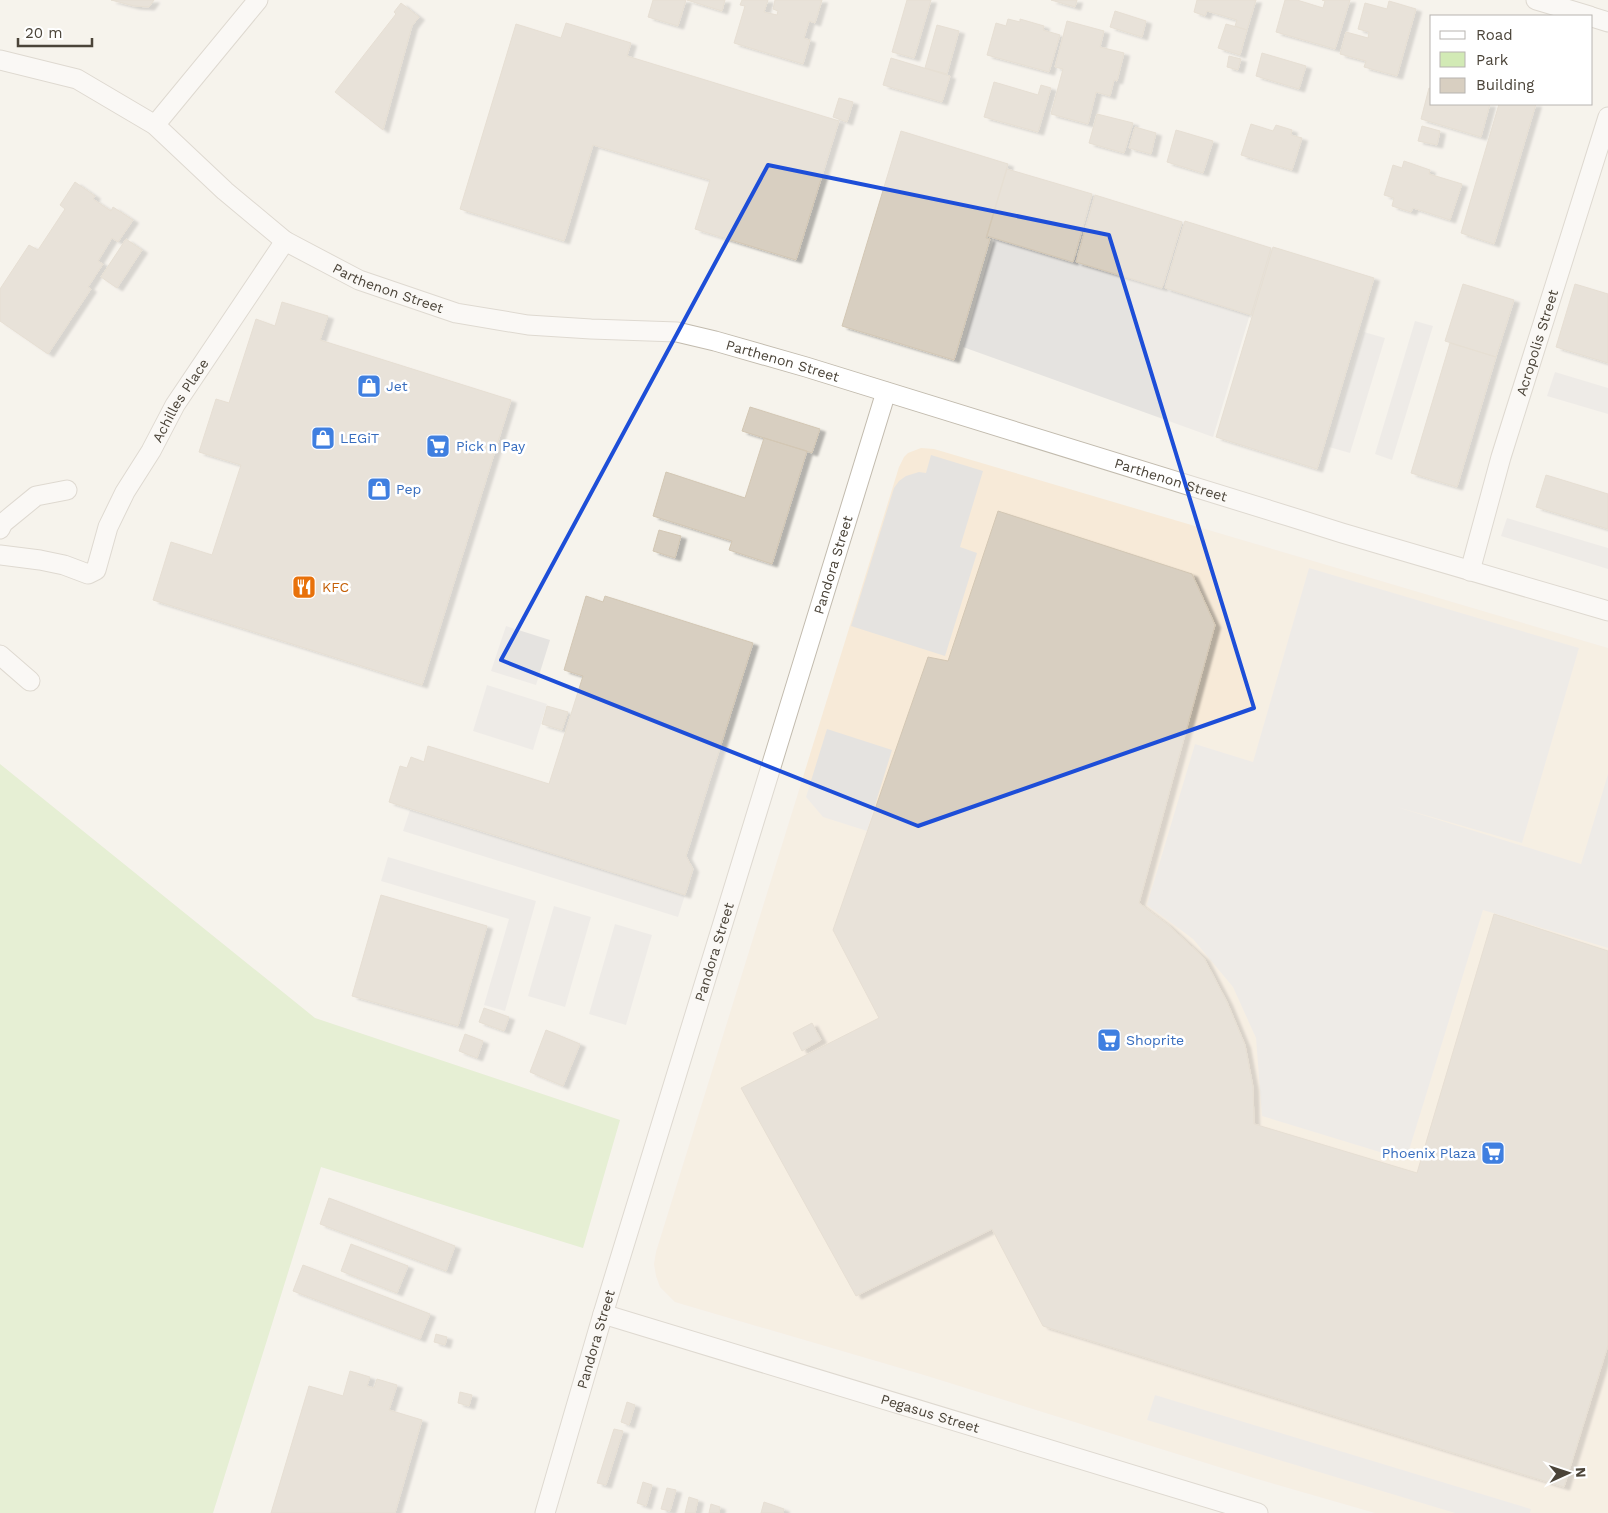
<svg xmlns="http://www.w3.org/2000/svg" width="1608" height="1513" font-family="'Work Sans',sans-serif">
	<style>
		.commercial { fill: #f7ead8 }
		.green { fill: #d2eab5 }
		.parking { fill: #e5e3e0 }
		.building { fill: #d8cfc1; stroke: #d3c7b4; filter: url(#shadow) }
		.lines { fill: none; stroke-linecap: round; stroke-linejoin: round }
		.minor-casing { stroke: #c2bbae; stroke-width: 21 }
		.minor { stroke: #fff; stroke-width: 19 }
		.marked { fill: none; stroke: #1d4ed8; stroke-width: 4; stroke-linejoin: round }
		.labels { text-anchor: middle; dominant-baseline: central; stroke-width: 5; stroke-linejoin: round; paint-order: stroke }
		.street-label { font-size: 14px; fill: #4b4439; stroke: #fff }
		.shop-label { font-size: 14px; fill: #366cbe; stroke: #fff; text-anchor: start }
		.food-label { font-size: 14px; fill: #c56008; stroke: #fff; text-anchor: start }
	</style>
	<defs>
		<filter id="shadow"><feDropShadow dx="5.5" dy="3" stdDeviation="1" flood-color="#0004"/></filter>
	</defs>
	<rect width="100%" height="100%" fill="#f6f3ec"/>
	<path class="commercial" d="M921,448L934,449L1608,648V1513H1375L1254,1478L924,1375L685,1305L675,1302L660,1287L656,1276L654,1264L656,1252L899,467L904,457L908,453Z"/>
	<path class="green" d="M0,764L315,1018L620,1120L583,1248L321,1167L213,1513H0Z"/>
	<path class="parking" d="M997,229L1250,314L1213,437L963,347Z
		M1415,321L1433,326L1392,460L1375,454Z
		M1364,332L1385,338L1350,453L1329,447Z
		M1555,372L1608,388V414L1547,396Z
		M931,455L983,471L960,547L977,553L945,656L851,626L894,488L899,481L906,476L919,472L926,473Z
		M1507,518L1608,548V569L1501,536Z
		M1309,568L1579,648L1522,843L1397,807L1581,864L1608,774V948L1483,910L1406,1160L1262,1116L1256,1038L1233,987L1193,939L1147,905L1195,744L1253,762Z
		M506,626L550,640L536,685L491,671Z
		M487,685L547,704L533,750L473,731Z
		M827,729L892,750L867,831L823,817L806,797Z
		M410,810L685,895L678,917L403,831Z
		M388,857L536,901L505,1011L484,1005L509,919L381,881Z
		M554,906L591,917L565,1007L528,996Z
		M615,924L652,935L626,1025L589,1014Z
		M1155,1395L1531,1509L1530,1513H1455L1147,1420Z"/>
	<path class="building" d="M111,0H154L149,7L134,6Z
		M653,0H686L678,26L648,17Z
		M687,0H725L722,11Z
		M742,0H768L764,12L777,15L778,11L773,9L775,0H822L815,23L809,21L804,38L810,40L803,64L734,43L745,6L740,5Z
		M907,0H931L914,58L892,52Z
		M1051,0H1077L1075,7Z
		M1197,0H1256L1247,30L1235,26L1237,20L1207,11L1205,16L1194,12Z
		M1285,0H1297L1323,8L1325,1L1322,0H1350L1335,49L1276,32Z
		M1389,1L1416,9L1397,76L1364,67L1366,61L1340,54L1346,32L1368,38L1369,32L1358,29L1365,3L1387,9Z
		M401,3L419,17L412,26L383,130L335,92L396,14L394,12Z
		M1115,11L1146,21L1142,37L1110,27Z
		M1008,19L1020,22V19L1044,26L1043,30L1060,35L1049,72L987,55L996,23L1006,26Z
		M1067,21L1104,31L1100,47L1124,53L1117,81L1114,80L1110,96L1096,92L1088,124L1051,114L1063,69L1055,67Z
		M566,23L631,43L627,56L839,121L796,260L695,229L710,180L593,145L564,241L460,209L516,24L561,38Z
		M1226,24L1247,30L1240,55L1218,48Z
		M937,25L959,31L947,74L925,68Z
		M1262,53L1306,66L1299,89L1256,76Z
		M1229,56L1241,59L1238,70L1227,67Z
		M891,58L950,76L942,102L883,85Z
		M994,82L1038,95L1041,85L1051,88L1038,132L984,117Z
		M1429,88L1432,89V104H1490L1481,137L1421,119Z
		M839,98L853,102L847,122L833,117Z
		M1499,104H1536L1494,244L1461,233Z
		M1097,114L1133,123L1124,153L1089,143Z
		M1251,124L1273,131L1276,125L1292,130L1291,135L1302,138L1292,170L1241,155Z
		M1422,126L1440,131L1437,145L1418,141Z
		M1135,127L1156,133L1151,154L1129,148Z
		M1176,130L1213,141L1203,173L1167,162Z
		M901,131L1008,164L986,238L990,239L954,360L842,326Z
		M1404,161L1430,170L1429,174L1462,184L1450,220L1413,208L1411,212L1392,206L1394,198L1384,195L1393,165L1402,168Z
		M1007,169L1092,194L1073,262L987,236Z
		M75,182L95,196L93,199L111,211L113,207L133,220L118,242L112,238L98,261L103,264L88,287L91,289L48,354L0,321V289L29,245L38,250L65,209L60,205Z
		M1095,195L1182,222L1162,288L1076,262Z
		M1185,221L1271,248L1251,315L1165,288Z
		M126,239L142,250L117,288L101,277Z
		M1273,247L1374,278L1317,469L1216,437Z
		M1463,284L1514,300L1496,357L1445,341Z
		M1575,284L1608,294V363L1556,347Z
		M282,302L328,316L320,340L511,400L422,685L153,600L171,542L212,555L241,465L199,452L216,399L229,403L256,319L275,326Z
		M1450,343L1496,357L1457,487L1411,473Z
		M750,407L820,429L812,453L742,431Z
		M764,438L807,451L772,564L729,550L732,541L653,516L666,472L745,498Z
		M1546,475L1608,494V529L1536,507Z
		M998,511L1192,574L1215,625L1139,903L1167,924L1204,958L1227,1002L1245,1045L1253,1087L1254,1124L1417,1173L1494,914L1608,951V1345L1564,1487L1043,1326L992,1229L856,1296L741,1088L879,1018L833,930L928,657L948,661Z
		M659,530L681,536L675,558L653,551Z
		M586,596L603,602L605,596L753,643L686,856L693,869L685,895L389,802L400,766L407,768L411,757L424,762L428,746L549,784L583,676L564,670Z
		M547,706L568,712L562,730L542,724Z
		M381,895L487,926L458,1026L352,996Z
		M484,1008L509,1017L504,1031L479,1022Z
		M812,1023L821,1040L802,1051L793,1033Z
		M546,1030L580,1044L563,1086L530,1072Z
		M465,1034L483,1041L477,1058L459,1051Z
		M329,1198L455,1246L446,1271L320,1224Z
		M351,1244L408,1266L397,1293L341,1271Z
		M303,1265L430,1314L420,1339L293,1291Z
		M436,1334L447,1337L445,1345L434,1342Z
		M350,1371L370,1377L367,1386L374,1388L377,1379L397,1385L389,1410L422,1420L395,1513H271L309,1386L343,1396Z
		M460,1392L472,1395L469,1406L458,1403Z
		M627,1402L635,1405L629,1425L621,1422Z
		M614,1429L623,1431L606,1485L597,1483Z
		M643,1482L652,1485L646,1506L637,1503Z
		M667,1488L676,1490L670,1511L661,1509Z
		M689,1497L698,1500L695,1513H685Z
		M764,1502L784,1509L783,1513H761Z
		M711,1504L720,1507L719,1513H709Z"/>
	<g class="lines">
		<g class="minor-casing">
			<g id="minor">
				<path d="M1536,0L1590,16"/>
				<path d="M1592,17L1608,22"/>
				<path id="s1" d="M0,60L77,79L155,125L225,191L285,241L359,280L456,313L528,325L591,329L677,332L715,341L806,367L1288,516L1342,533L1608,611"/>
				<path d="M155,125L258,0"/>
				<path d="M0,529L3,523L36,496L67,490"/>
				<path id="s2" d="M0,555L40,560L64,565L88,574L96,570L108,527L125,492L151,451L175,405L285,241"/>
				<path id="s3" d="M1470,571L1501,457L1608,117"/>
				<path d="M0,655L30,681"/>
				<path id="s4" d="M603,1314L1258,1513"/>
				<path id="s5" d="M545,1513L603,1314L886,392"/>
			</g>
		</g>
		<use href="#minor" class="minor"/>
	</g>
	<path d="M0 0H1608V1513H0ZM768,165L1109,235L1254,708L918,826L501,660Z" fill="#f6f3ec" fill-opacity=".55" fill-rule="evenodd"/>
	<path class="marked" d="M768,165L1109,235L1254,708L918,826L501,660Z"/>
	<defs>
		<g id="shop-square" transform="scale(1.25)"><rect x="-9" y="-9" width="18" height="18" rx="4" fill="#3f7fe0" stroke="#fff"/><path d="M-5-2.5h2.3a2.7 3.5 0 0 1 5.4 0H5L5.5 6h-11ZM-1.5-2.5h3a1.5 2.3 0 0 0-3 0Z" fill="#fff"/></g>
		<g id="supermarket-square" transform="scale(1.25)"><rect x="-9" y="-9" width="18" height="18" rx="4" fill="#3f7fe0" stroke="#fff"/><path d="M-6-5.5h2.5l.6 2H6L4.5 2H-2.5L-4.4-4H-6ZM-1.5 3.2a1.3 1.3 0 1 0 .1 0ZM3 3.2a1.3 1.3 0 1 0 .1 0Z" fill="#fff"/></g>
		<g id="restaurant-square" transform="scale(1.25)"><rect x="-9" y="-9" width="18" height="18" rx="4" fill="#e8710a" stroke="#fff"/><path d="M-5-6h1v4h1v-4h1v4h1v-4h1v5L-1.5 .5V6h-2V.5L-5-1ZM5-6V6H3V1.5H1.5Q1.5-4 5-6Z" fill="#fff"/></g>
	</defs>
	<g fill-rule="evenodd">
		<use href="#shop-square" x="369" y="386"/>
		<use href="#shop-square" x="323" y="438"/>
		<use href="#supermarket-square" x="438" y="446"/>
		<use href="#shop-square" x="379" y="489"/>
		<use href="#restaurant-square" x="304" y="587"/>
		<use href="#supermarket-square" x="1109" y="1040"/>
		<use href="#supermarket-square" x="1493" y="1153"/>
	</g>
	<g class="labels">
		<g class="street-label">
			<text stroke="none"><textPath href="#s1" startOffset="458">Parthenon Street</textPath></text>
			<text stroke="none"><textPath href="#s3" startOffset="238">Acropolis Street</textPath></text>
			<text stroke="none"><textPath href="#s1" startOffset="862">Parthenon Street</textPath></text>
			<text stroke="none"><textPath href="#s2" startOffset="290">Achilles Place</textPath></text>
			<text stroke="none"><textPath href="#s1" startOffset="1268">Parthenon Street</textPath></text>
			<text stroke="none"><textPath href="#s5" startOffset="991">Pandora Street</textPath></text>
			<text stroke="none"><textPath href="#s5" startOffset="586">Pandora Street</textPath></text>
			<text stroke="none"><textPath href="#s5" startOffset="181">Pandora Street</textPath></text>
			<text stroke="none"><textPath href="#s4" startOffset="342">Pegasus Street</textPath></text>
		</g>
		<g class="shop-label">
			<text x="386" y="386">Jet</text>
			<text x="340" y="438">LEGiT</text>
			<text x="456" y="446">Pick n Pay</text>
			<text x="396" y="489">Pep</text>
			<text x="1126" y="1040">Shoprite</text>
			<text x="1476" y="1153" text-anchor="end">Phoenix Plaza</text>
		</g>
		<g class="food-label">
			<text x="322" y="587">KFC</text>
		</g>
	</g>
	<rect x="1430" y="15" width="162" height="90" fill="#ffffff" stroke="#b7b4b0"/>
	<rect x="1440" y="31" width="25" height="8" fill="#ffffff" stroke="#b7b4b0"/>
	<text x="1476" y="40" font-size="15" fill="#4b4439">Road</text>
	<rect x="1440" y="52" width="25" height="15" fill="#d2eab5" stroke="#b7b4b0"/>
	<text x="1476" y="65" font-size="15" fill="#4b4439">Park</text>
	<rect x="1440" y="78" width="25" height="15" fill="#d8cfc1" stroke="#b7b4b0"/>
	<text x="1476" y="90" font-size="15" fill="#4b4439">Building</text>
	<g transform="translate(1568 1473) rotate(87)" stroke="#ffffff" stroke-width="4" paint-order="stroke">
	<path d="M0-4L9 19L0 12L-9 19Z" fill="#4b4439"/>
	<text y="-8" font-size="14" font-weight="bold" text-anchor="middle" fill="#4b4439">N</text>
	</g>
	<path d="M18 38v8h74v-8" fill="none" stroke="#4b4439" stroke-width="2.5"/>
	<text x="25" y="38" font-size="15" fill="#4b4439" stroke="#ffffff" stroke-width="4" paint-order="stroke">20 m</text>
</svg>
